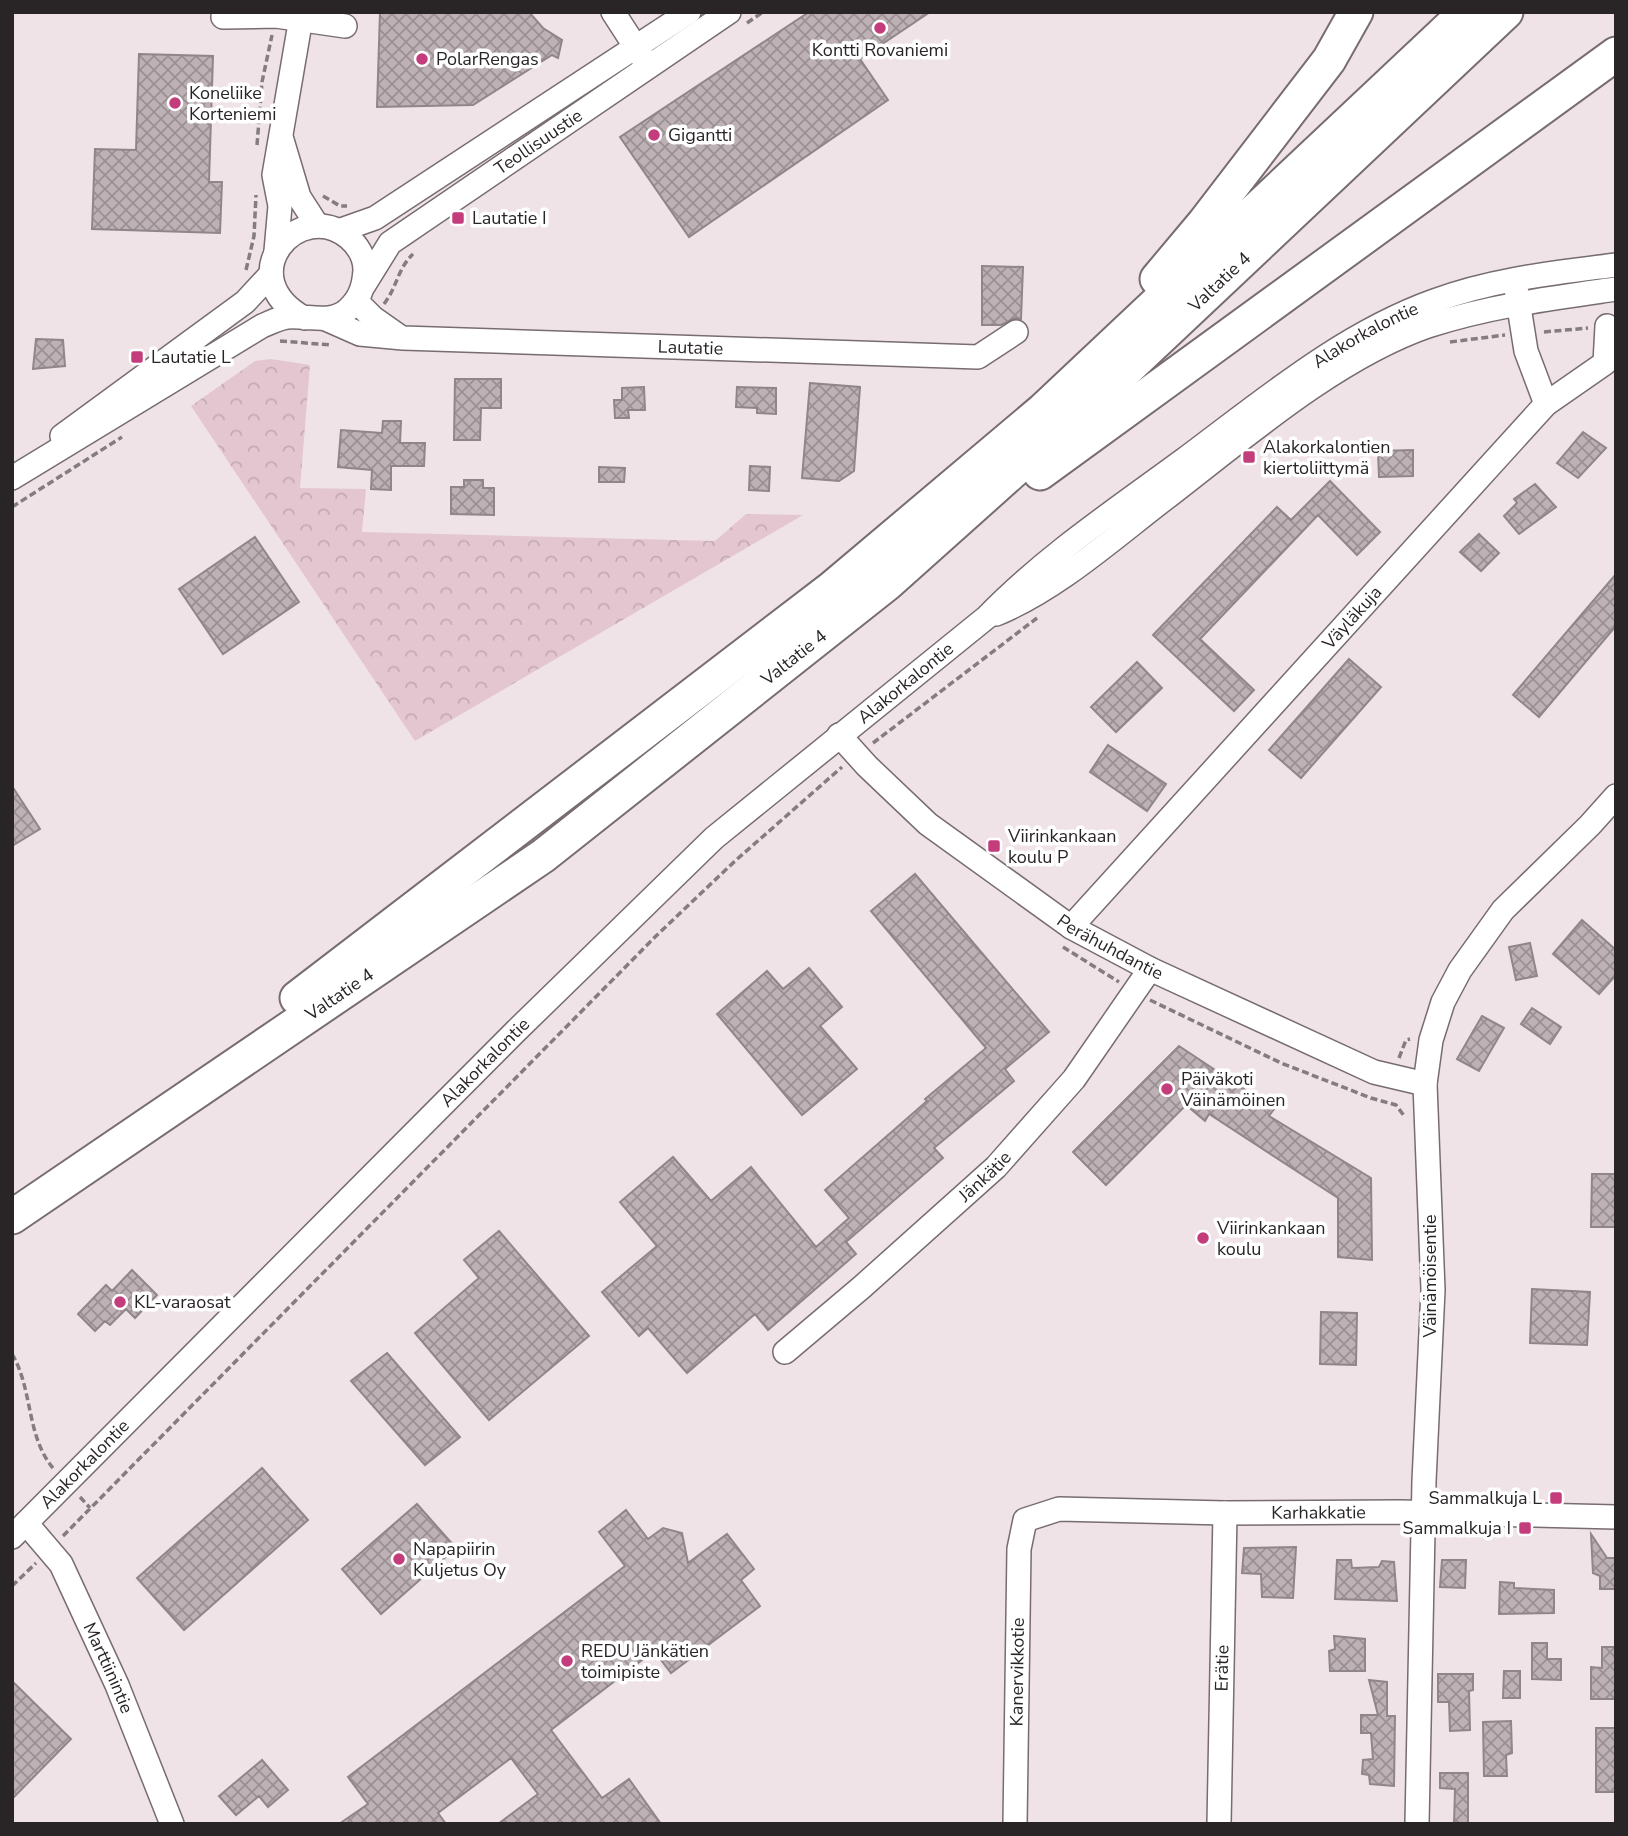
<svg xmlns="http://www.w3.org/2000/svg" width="1628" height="1836" font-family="'Nunito Sans',sans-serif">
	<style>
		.forest { fill: url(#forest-crowns) }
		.building { fill: url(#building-cross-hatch); stroke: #908588; stroke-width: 2 }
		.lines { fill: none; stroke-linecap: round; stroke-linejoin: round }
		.minor-casing { stroke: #776c70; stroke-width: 26 }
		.highway-casing { stroke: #776c70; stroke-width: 37 }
		.path { stroke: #847c7f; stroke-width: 3.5; stroke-dasharray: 7 3.5; stroke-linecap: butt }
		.minor { stroke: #fff; stroke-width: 23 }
		.highway { stroke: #fff; stroke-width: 33 }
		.poi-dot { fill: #c33c7b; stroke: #fff; stroke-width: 2.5 }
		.labels { text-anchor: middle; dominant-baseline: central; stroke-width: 7; stroke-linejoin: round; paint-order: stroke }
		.poi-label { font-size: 18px; fill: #292526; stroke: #fff; text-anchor: start }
		.street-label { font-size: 18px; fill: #292526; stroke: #fff }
	</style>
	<defs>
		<pattern id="forest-crowns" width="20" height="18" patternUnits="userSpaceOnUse" patternTransform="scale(1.75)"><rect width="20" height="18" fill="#e4c6d0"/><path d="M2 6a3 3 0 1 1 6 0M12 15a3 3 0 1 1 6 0" fill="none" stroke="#c4aab2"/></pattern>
		<pattern id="building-cross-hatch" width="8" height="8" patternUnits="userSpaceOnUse" patternTransform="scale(1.75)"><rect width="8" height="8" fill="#bdb1b5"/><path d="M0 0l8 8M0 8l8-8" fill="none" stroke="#9a9093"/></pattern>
	</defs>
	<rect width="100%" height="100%" fill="#efe3e7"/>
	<path class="forest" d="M271,359L310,365L300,488L366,489L362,532L715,541L746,514L803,515L415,741L191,406L255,361Z"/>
	<path class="building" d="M380,12H529L543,28L562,40L558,58L552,55L473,105L377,107Z
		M809,12H930L860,59L888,100L689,237L620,137Z
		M139,54L213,56L209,182H222L220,233L92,229L95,149L136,150Z
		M982,266L1023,267L1021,319L1015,318L1001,325H982Z
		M36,339L63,340L65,366L33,369Z
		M455,379H501V408H481L480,440H454Z
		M810,383L860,387L854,471L839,481L802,478Z
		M644,387L645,410H628L629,418H615L614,400H622V388Z
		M737,387L776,388V414L757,413V408L736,407Z
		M383,421H401L400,443H425L424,466H391V490L371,489L372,470L338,467L341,430L382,433Z
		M1583,432L1606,448L1578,478L1557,463Z
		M1413,450V476L1379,477L1378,451Z
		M750,466L770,467L769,491L749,490Z
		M599,467L625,468L624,482H599Z
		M464,480H483V488H494V515L451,514V487H464Z
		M1330,481L1380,532L1357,555L1318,515L1200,639L1254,690L1234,711L1153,635L1277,507L1291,520Z
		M1535,484L1556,507L1519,534L1504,516L1517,503L1514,499Z
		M1479,534L1499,553L1481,571L1460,552Z
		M255,537L299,602L223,654L179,589Z
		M1616,574V626L1539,717L1513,695Z
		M1349,659L1381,687L1301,778L1269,750Z
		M1137,662L1162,688L1116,732L1091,707Z
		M1108,745L1166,784L1147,811L1090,772Z
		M12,786L40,829L12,846Z
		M915,874L1049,1032L1005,1069L1014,1081L934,1148L943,1158L846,1242L856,1254L768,1330L755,1314L687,1373L648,1328L639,1336L602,1292L657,1246L620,1202L673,1157L711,1201L751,1167L816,1247L849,1218L825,1190L927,1101L925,1099L986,1048L871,911Z
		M1582,920L1616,950V975L1599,994L1553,954Z
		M1530,943L1537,976L1516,980L1509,947Z
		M809,968L842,1007L820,1026L857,1069L802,1115L717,1014L767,971L783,989Z
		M1532,1008L1561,1027L1550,1044L1521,1024Z
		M1482,1016L1504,1028L1479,1071L1457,1059Z
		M1179,1046L1274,1109L1269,1116L1371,1178L1372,1260L1338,1257V1198L1209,1114L1205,1121L1186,1105L1106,1185L1073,1152Z
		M1592,1174H1616V1227H1591Z
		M499,1231L589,1336L489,1420L415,1333L479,1278L464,1260Z
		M132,1270L157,1295L135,1318L126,1309L110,1325L105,1321L95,1331L78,1314L106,1285L112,1291Z
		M1532,1289L1590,1292L1587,1345L1530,1343Z
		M1321,1312L1357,1313L1356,1365L1320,1364Z
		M387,1353L460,1437L425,1465L351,1381Z
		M262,1468L308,1520L184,1630L137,1578Z
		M417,1504L456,1548L381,1614L342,1569Z
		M626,1510L648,1539L663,1528L682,1533L688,1563L727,1534L754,1569L741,1580L760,1606L671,1673L654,1651L551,1730L602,1798L629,1779L661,1824H498L538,1794L511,1758L438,1813L446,1824H339L368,1804L348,1777L625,1566L599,1532Z
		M1591,1534L1607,1558H1616V1589H1600V1576L1593,1573Z
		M1296,1547L1293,1598L1262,1597L1261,1574L1242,1573L1244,1548Z
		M1337,1560H1351L1352,1568L1379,1567L1382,1561L1394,1562L1397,1601L1335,1599Z
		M1442,1560H1466L1465,1588L1440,1587Z
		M1500,1582L1514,1583V1588L1554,1590V1613L1499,1614Z
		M1334,1636L1365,1639V1671H1330L1329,1651L1335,1649Z
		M1532,1643H1547V1659H1561V1680L1532,1679Z
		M1602,1647H1616V1699H1591V1667L1602,1668Z
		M1504,1671H1520V1698H1503Z
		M1438,1674H1473V1690L1469,1691L1470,1730L1450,1731L1449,1702H1438Z
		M1369,1680L1387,1682V1716H1395L1394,1786L1370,1784L1369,1775L1362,1774L1363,1760L1373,1759L1371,1733H1361V1715H1378Z
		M12,1681L71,1739L12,1799Z
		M1511,1721L1512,1753L1506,1755L1507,1776H1484L1483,1722Z
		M1596,1728H1616V1792H1596Z
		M262,1760L288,1790L268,1807L259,1796L236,1815L219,1796Z
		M1440,1773H1468V1824H1454L1455,1789L1440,1788Z"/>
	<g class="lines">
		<g class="minor-casing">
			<g id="minor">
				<path d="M613,12L644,60"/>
				<path d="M223,17L276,16L345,26"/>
				<path d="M282,140L299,197L317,225"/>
				<path d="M341,230L375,218L689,12"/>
				<path d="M276,251L280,206L274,175L302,12"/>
				<path id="s1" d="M364,285L390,243L729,12"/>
				<path d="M1516,288L1526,351L1546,404"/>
				<path d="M356,301L373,318L400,337"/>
				<path id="s2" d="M326,319L360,334L403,338L978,357L1016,332"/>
				<path d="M62,436L245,302L271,274"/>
				<path d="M12,478L262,326C269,323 279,318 287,317C307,315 327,324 345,312C359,301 364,288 365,270C365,258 358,246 349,238C300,196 229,276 304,318"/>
				<path d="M996,614C1058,589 1118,534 1171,494C1246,436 1338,357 1428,326C1489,306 1553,298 1616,289"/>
				<path id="s3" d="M839,735L867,766L928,824L1071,927L1150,969L1374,1072L1425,1084"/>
				<path id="s4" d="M1071,927L1546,404L1605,363L1607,326"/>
				<path id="s5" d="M785,1352L862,1287L996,1167L1074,1079L1150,969"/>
				<path id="s6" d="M26,1523L61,1564L117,1685L172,1824"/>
				<path id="s7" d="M12,1537L516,1031L714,838L987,617C1045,557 1117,509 1185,459C1263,401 1342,334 1434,301C1493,279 1554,273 1616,265"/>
				<path id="s8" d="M1015,1824L1019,1549L1025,1520L1059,1509L1225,1513L1400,1512L1616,1517"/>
				<path id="s9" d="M1219,1824L1225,1513"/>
				<path d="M1417,1824L1424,1481L1433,1290L1425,1084L1431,1040L1443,1002L1460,970L1503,910L1590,825L1616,796"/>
			</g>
		</g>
		<g class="highway-casing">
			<g id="highway">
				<path d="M1157,279L1204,223L1329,60L1356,12"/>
				<path d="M1040,473L1616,54"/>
				<path d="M297,998L832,588L1043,410L1466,12"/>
				<path id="s10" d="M12,1217L543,856L888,583L1125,371L1506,12"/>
			</g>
		</g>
		<path class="path" d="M747,23L763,12
			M257,145L262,82L272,35
			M323,196L340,206H347
			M246,270L254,236L256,195
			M384,304C397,287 398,268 413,254
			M1544,332L1588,328
			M280,341L332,345
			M1450,342L1505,335
			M12,507L122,437
			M873,743L1037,618
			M1063,947L1119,982
			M1150,1000L1281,1063L1371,1098L1396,1105L1405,1117
			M1399,1058L1406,1040L1410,1039
			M12,1354C33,1389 26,1436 53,1468
			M80,1497L90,1508
			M63,1536L656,936L735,861L842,767
			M12,1586L36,1563"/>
		<use href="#minor" class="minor"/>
		<use href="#highway" class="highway"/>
	</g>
	<g class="poi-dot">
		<circle cx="880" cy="28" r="7"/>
		<circle cx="422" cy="59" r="7"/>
		<circle cx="175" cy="103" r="7"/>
		<circle cx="654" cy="135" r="7"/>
		<rect x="451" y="211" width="14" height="14" rx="3.5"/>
		<rect x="130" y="350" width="14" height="14" rx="3.5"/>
		<rect x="1242" y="450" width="14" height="14" rx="3.5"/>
		<rect x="987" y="839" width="14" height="14" rx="3.5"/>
		<circle cx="1167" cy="1089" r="7"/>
		<circle cx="1203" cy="1238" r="7"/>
		<circle cx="120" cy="1302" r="7"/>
		<rect x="1549" y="1491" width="14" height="14" rx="3.5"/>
		<rect x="1518" y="1521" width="14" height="14" rx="3.5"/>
		<circle cx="399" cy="1559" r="7"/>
		<circle cx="567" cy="1661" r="7"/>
	</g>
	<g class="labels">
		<g class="poi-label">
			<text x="880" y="50" text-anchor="middle">Kontti Rovaniemi</text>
			<text x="436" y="59">PolarRengas</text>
			<text x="189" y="93">Koneliike<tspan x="189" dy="21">Korteniemi</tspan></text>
			<text x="668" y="135">Gigantti</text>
			<text x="472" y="218">Lautatie I</text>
			<text x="151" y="357">Lautatie L</text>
			<text x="1263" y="447">Alakorkalontien<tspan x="1263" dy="21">kiertoliittymä</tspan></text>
			<text x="1008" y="836">Viirinkankaan<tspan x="1008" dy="21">koulu P</tspan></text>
			<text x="1181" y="1079">Päiväkoti<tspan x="1181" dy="21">Väinämöinen</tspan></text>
			<text x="1217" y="1228">Viirinkankaan<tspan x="1217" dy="21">koulu</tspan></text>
			<text x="134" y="1302">KL-varaosat</text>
			<text x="1542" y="1498" text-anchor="end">Sammalkuja L</text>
			<text x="1511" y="1528" text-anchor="end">Sammalkuja I</text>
			<text x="413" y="1549">Napapiirin<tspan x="413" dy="21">Kuljetus Oy</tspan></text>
			<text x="581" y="1651">REDU Jänkätien<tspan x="581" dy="21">toimipiste</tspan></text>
		</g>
		<g class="street-label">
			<text stroke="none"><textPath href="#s1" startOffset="229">Teollisuustie</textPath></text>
			<text stroke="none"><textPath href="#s10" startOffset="1530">Valtatie 4</textPath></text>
			<text stroke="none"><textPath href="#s7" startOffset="1815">Alakorkalontie</textPath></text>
			<text stroke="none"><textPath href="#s2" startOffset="368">Lautatie</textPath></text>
			<text stroke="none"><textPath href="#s4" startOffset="418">Väyläkuja</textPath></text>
			<text stroke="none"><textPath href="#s10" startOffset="962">Valtatie 4</textPath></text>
			<text stroke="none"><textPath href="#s7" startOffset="1237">Alakorkalontie</textPath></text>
			<text stroke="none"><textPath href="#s3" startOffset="346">Perähuhdantie</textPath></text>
			<text stroke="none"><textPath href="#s10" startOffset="396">Valtatie 4</textPath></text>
			<text stroke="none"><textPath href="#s7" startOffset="670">Alakorkalontie</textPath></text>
			<text stroke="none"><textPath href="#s5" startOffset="266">Jänkätie</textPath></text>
			<text transform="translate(1430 1276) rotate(-90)">Väinämöisentie</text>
			<text stroke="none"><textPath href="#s7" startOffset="103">Alakorkalontie</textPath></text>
			<text stroke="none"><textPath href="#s8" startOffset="600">Karhakkatie</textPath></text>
			<text stroke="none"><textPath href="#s6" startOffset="168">Marttiinintie</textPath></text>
			<text stroke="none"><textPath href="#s9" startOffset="156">Erätie</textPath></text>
			<text stroke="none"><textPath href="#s8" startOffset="152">Kanervikkotie</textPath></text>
		</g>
	</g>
	<rect width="1628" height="1836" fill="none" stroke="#292526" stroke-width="28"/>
</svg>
